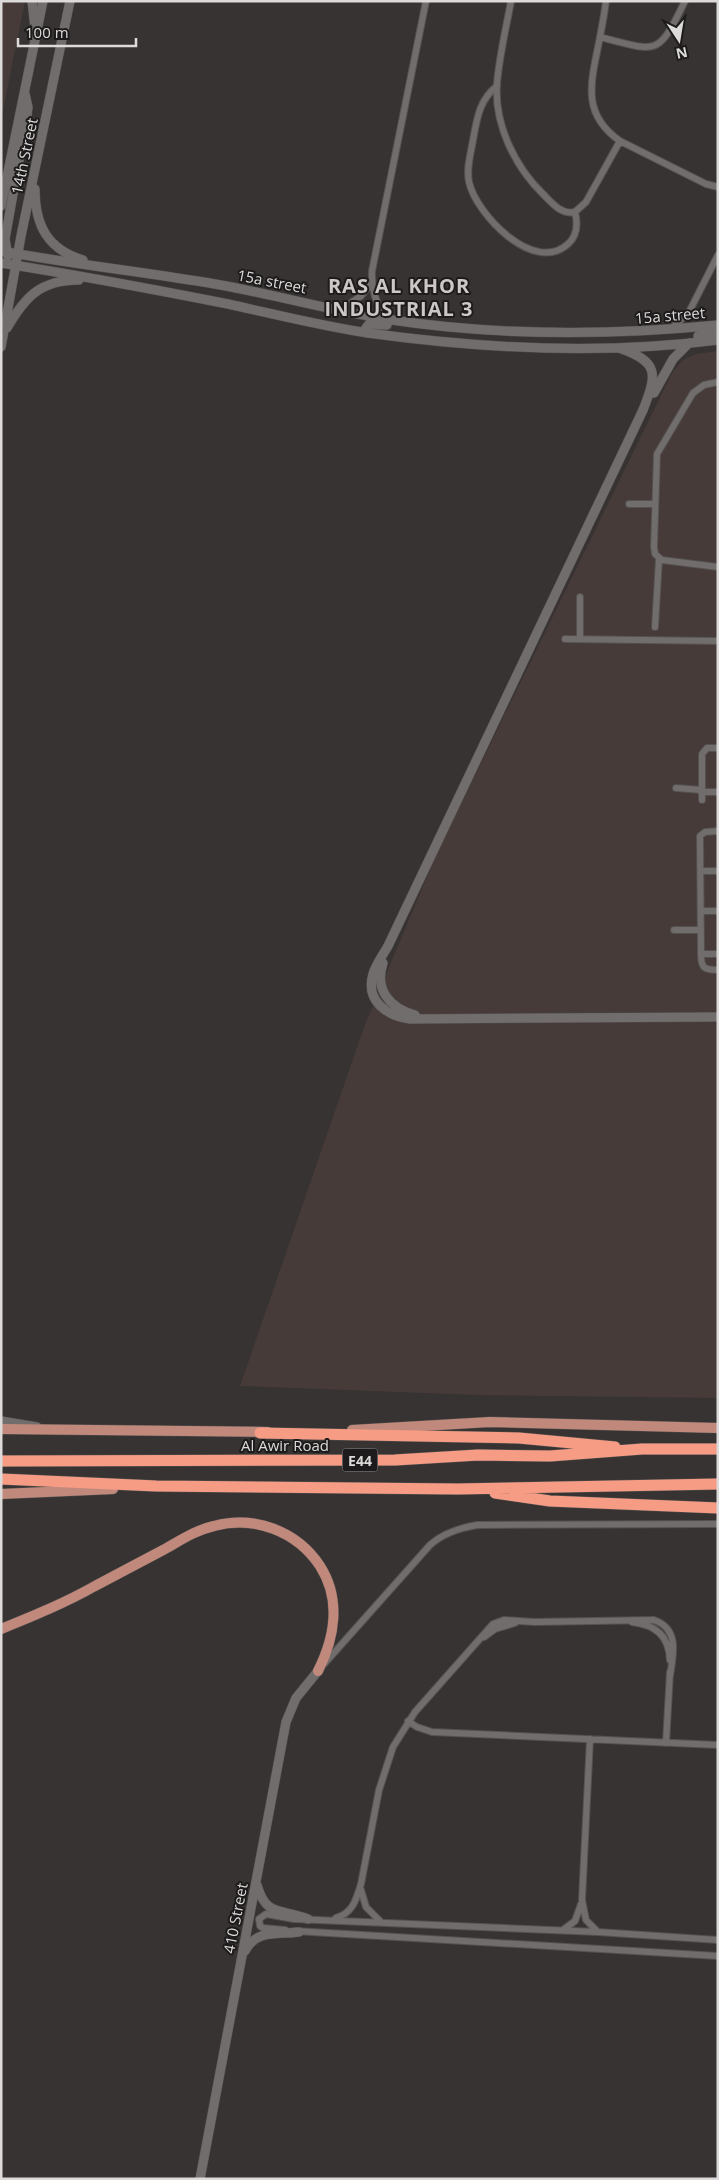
<svg xmlns="http://www.w3.org/2000/svg" width="719" height="2180" font-family="'Open Sans',sans-serif">
	<style>
		.built { fill: #463b38 }
		.lines { fill: none; stroke-linecap: round; stroke-linejoin: round }
		.street-casing { stroke: #545150; stroke-width: 8 }
		.secondary-casing { stroke: #545150; stroke-width: 10 }
		.primary-casing { stroke: #545150; stroke-width: 11 }
		.highway-casing { stroke: #545150; stroke-width: 12 }
		.street { stroke: #716d6c; stroke-width: 6 }
		.secondary { stroke: #716d6c; stroke-width: 9 }
		.primary { stroke: #c1897b; stroke-width: 10 }
		.highway { stroke: #f69c85; stroke-width: 11 }
		.labels { text-anchor: middle; dominant-baseline: central; stroke-width: 4; stroke-linejoin: round; paint-order: stroke }
		.shield { fill: #1d1b1b; stroke: #a3a1a1; stroke-width: 1 }
		.shield-label { font-size: 14px; font-weight: bold; fill: #dddbda }
		.street-label { font-size: 15px; fill: #dddbda; stroke: #1d1b1b }
		.district-label { font-size: 20px; font-weight: bold; letter-spacing: 1px; fill: #cdc8c7; stroke: #1d1b1b }
	</style>
	<rect width="100%" height="100%" fill="#373332"/>
	<path class="built" d="M1,1H25L1,120Z
		M718,351V1398L478,1395L240,1386L364,1027L436,855L672,373L683,360L696,354Z"/>
	<g class="lines">
		<g class="street-casing">
			<path id="street" d="M511,1C506,29 499,57 497,84C494,124 515,167 543,194C552,203 561,215 575,212L586,202L620,141
				M606,1C604,17 601,32 598,47C590,86 583,115 620,141L706,184L718,187
				M600,37C658,52 658,57 685,1
				M497,86C479,100 477,119 473,140C471,153 466,168 469,182C476,214 534,275 568,244C577,236 578,224 575,212
				M340,310L361,296L371,284
				M386,319C376,303 371,289 372,271L426,1
				M671,329L689,312L718,255
				M718,382L704,385L693,393L657,454L654,547L655,554L662,560L718,567
				M629,504H655
				M580,597V639
				M655,627L659,559
				M565,639L718,641
				M676,788L702,790
				M701,792H718
				M702,800V754L707,748H718
				M701,871H718
				M702,911H718
				M674,930H701
				M701,954L700,836L705,832L718,831
				M718,954H701C701,968 704,970 718,970
				M632,1622C655,1625 669,1635 670,1660
				M484,1637L495,1629L515,1623
				M324,1664L430,1545C443,1533 459,1528 477,1525L718,1524
				M408,1721L417,1727L432,1732L718,1745
				M590,1739L582,1900L586,1920L597,1931
				M666,1743L670,1672
				M361,1890L366,1907L380,1921
				M336,1918C353,1913 356,1900 361,1884L379,1790L393,1747L415,1712L493,1624L504,1620L534,1622L654,1620C680,1629 673,1655 670,1676
				M285,1930L263,1928L260,1926L259,1919L266,1914L294,1919L598,1932L718,1940
				M563,1930L575,1921L581,1904
				M295,1931L718,1956"/>
		</g>
		<g class="secondary-casing">
			<path id="secondary" d="M32,1L35,28
				M35,189C35,225 47,249 83,260
				M1,206L43,1
				M1,251C72,264 144,272 215,284C272,294 328,310 385,319C496,336 607,336 718,325
				M8,256L5,239L27,115L28,107L25,94
				M1,263C77,275 152,289 228,304C274,314 321,326 368,333C484,349 601,355 718,340
				M7,328C25,297 40,280 79,280
				M367,333L366,328L369,324L387,325
				M698,336L711,334L718,327
				M1,347L21,236L70,1
				M619,348C660,362 657,374 643,410L388,946C383,955 376,964 373,974C365,1001 387,1016 410,1019L718,1017
				M654,393L673,359L689,343
				M383,963C374,990 390,1008 415,1015
				M1,1421L37,1427
				M257,1885C266,1918 282,1908 308,1919
				M245,1951C256,1929 278,1935 299,1932
				M200,2179L286,1722L296,1698L318,1671"/>
		</g>
		<g class="primary-casing">
			<path id="primary" d="M1,1429L268,1432
				M352,1430L490,1422L718,1428
				M1,1494L113,1489
				M1,1629C33,1616 65,1603 95,1586C118,1574 142,1561 165,1549C181,1540 196,1530 214,1526C254,1515 297,1531 320,1566C341,1599 335,1637 318,1671"/>
		</g>
		<g class="highway-casing">
			<path id="highway" d="M260,1433L519,1438L615,1447
				M1,1461L395,1460L478,1455L550,1456L642,1449H718
				M1,1479L156,1486L458,1489L718,1484
				M495,1493L550,1501L718,1508"/>
		</g>
		<use href="#street" class="street"/>
		<use href="#secondary" class="secondary"/>
		<use href="#primary" class="primary"/>
		<use href="#highway" class="highway"/>
	</g>
	<g class="labels">
		<rect class="shield" x="342.5" y="1448.5" width="35" height="23" rx="4"/>
		<g class="shield-label">
			<text x="360" y="1460">E44</text>
		</g>
		<g class="street-label">
			<text transform="translate(24 156) rotate(-78)">14th Street</text>
			<text transform="translate(272 281) rotate(11)">15a street</text>
			<text transform="translate(670 315) rotate(-5)">15a street</text>
			<text x="285" y="1445">Al Awir Road</text>
			<text transform="translate(235 1918) rotate(-79)">410 Street</text>
		</g>
		<g class="district-label">
			<text x="399" y="285">RAS AL KHOR<tspan x="399" dy="23">INDUSTRIAL 3</tspan></text>
		</g>
	</g>
	<rect width="719" height="2180" fill="none" stroke="#dddbda" stroke-width="5"/>
	<g transform="translate(679 40) rotate(168)" stroke="#1d1b1b" stroke-width="4" paint-order="stroke">
	<path d="M0-4L9 19L0 12L-9 19Z" fill="#dddbda"/>
	<text y="-8" font-size="14" font-weight="bold" text-anchor="middle" fill="#dddbda">N</text>
	</g>
	<path d="M18 38v8h118v-8" fill="none" stroke="#dddbda" stroke-width="2.5"/>
	<text x="25" y="38" font-size="15" fill="#dddbda" stroke="#1d1b1b" stroke-width="4" paint-order="stroke">100 m</text>
</svg>
